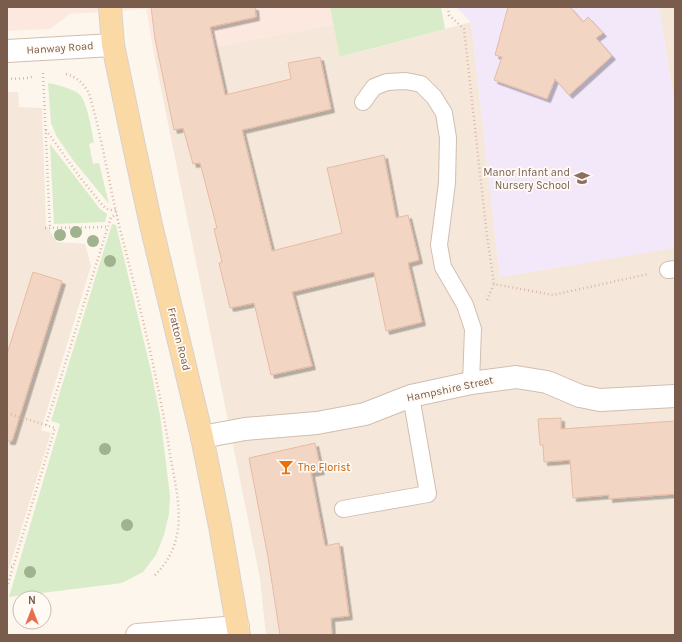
<svg xmlns="http://www.w3.org/2000/svg" width="682" height="642" font-family="Karla,sans-serif">
	<style>
		.residential { fill: #f5e8da }
		.commercial { fill: #fde8e0 }
		.education { fill: #f3e8fa }
		.green { fill: #d8ecc9 }
		.building { fill: #f3d5c3; stroke: #e6bba3; filter: url(#shadow) }
		.lines { fill: none; stroke-linecap: round; stroke-linejoin: round }
		.service-casing { stroke: #d1beb0; stroke-width: 18 }
		.minor-casing { stroke: #d1beb0; stroke-width: 24 }
		.secondary-casing { stroke: #d6c0b0; stroke-width: 24 }
		.primary-casing { stroke: #dad1cd; stroke-width: 24 }
		.path { stroke: #d9b8a5; stroke-width: 2.5; stroke-dasharray: 1 3; stroke-linecap: butt }
		.service { stroke: #fff; stroke-width: 16 }
		.minor { stroke: #fff; stroke-width: 22 }
		.secondary { stroke: #fff; stroke-width: 22 }
		.primary { stroke: #fbd9a5; stroke-width: 22 }
		.tree { fill: #a0b28e }
		.labels { text-anchor: middle; dominant-baseline: central; stroke-width: 3.5; stroke-linejoin: round; paint-order: stroke }
		.street-label { font-size: 11px; fill: #7a5c4d; stroke: #fffaf3 }
		.education-label { font-size: 11px; fill: #785e54; stroke: #fffaf3; text-anchor: end }
		.food-label { font-size: 11px; fill: #c56008; stroke: #fffaf3; text-anchor: start }
	</style>
	<defs>
		<filter id="shadow"><feDropShadow dx="3.5" dy="3.5" stdDeviation="0" flood-color="#0004"/></filter>
	</defs>
	<rect width="100%" height="100%" fill="#fdf6ec"/>
	<path class="residential" d="M659,7H675V107Z
		M471,22L500,277L675,247V635H266L260,579L154,54L210,48L334,24L341,57Z
		M7,92H18L19,107L42,108L46,225L57,242L85,244L91,266L41,430L51,433L7,575Z"/>
	<path class="commercial" d="M7,7H330L334,24L210,48L154,54L146,9L70,14L50,29L7,31Z"/>
	<path class="education" d="M456,7H659L675,107V248L500,277L471,22Z"/>
	<path class="green" d="M330,7H441L445,29L340,57Z
		M48,83C57,85 73,88 80,95C87,102 92,132 94,142L89,144L93,164L99,163L109,204L73,160L57,137L51,123Z
		M50,144L100,209L107,214L105,222L54,224Z
		M112,224L116,225L151,371L160,415L170,496L169,514L164,535L156,555L143,572L122,583L9,597L60,424L51,421Z"/>
	<path class="building" d="M151,7H255L256,17L210,27L225,95L291,79L288,63L320,57L331,109L242,130L272,251L342,233L327,168L384,155L396,218L408,215L419,260L408,263L422,322L386,331L374,272L292,292L312,366L271,375L254,303L230,308L219,263L222,262L214,229L217,228L200,163L193,164L183,128L174,130L155,39Z
		M508,7H570L583,22L588,17L603,33L596,38L612,56L569,95L555,79L547,99L494,80L502,57L495,55Z
		M33,272L62,281L12,441H7V354Z
		M561,418V429L675,421V494L620,498L609,499V495L573,498L570,460L544,462L543,445H540L538,419Z
		M315,443L321,471L311,473L325,546L339,543L349,616L331,618L332,635H280L268,557L249,458Z"/>
	<g class="lines">
		<g class="service-casing">
			<path id="service" d="M363,102L374,87L387,82L406,81L421,84L434,97L444,113L448,138L447,183L439,245L443,267L465,305L473,329L471,383
				M668,270L675,269
				M343,509L428,494L411,396"/>
		</g>
		<g class="minor-casing">
			<path id="minor" d="M7,51L113,45
				M202,437L245,429L317,423L365,414L411,396L471,383L516,377L547,382L580,396L600,400L675,396"/>
		</g>
		<g class="secondary-casing">
			<path id="secondary" d="M137,635L238,627"/>
		</g>
		<g class="primary-casing">
			<path id="primary" d="M110,7L113,45L134,146L151,225L202,437L220,526L239,635"/>
		</g>
		<path class="path" d="M448,7L449,15L464,29L487,236L494,284L553,295L648,274
			M43,73L50,229
			M66,74C77,77 83,83 89,93C102,137 109,184 120,229C139,303 158,377 170,454C174,478 181,504 178,529C175,549 168,562 154,576
			M7,79L29,78L34,76
			M46,130L79,176L103,206L109,210H116
			M45,228L108,227
			M487,300L494,284
			M7,413L55,428L7,587
			M46,425L111,217L117,214
			M7,566L13,567"/>
		<use href="#service" class="service"/>
		<use href="#minor" class="minor"/>
		<use href="#secondary" class="secondary"/>
		<use href="#primary" class="primary"/>
	</g>
	<g class="tree">
		<circle cx="76" cy="232" r="6"/>
		<circle cx="60" cy="235" r="6"/>
		<circle cx="93" cy="241" r="6"/>
		<circle cx="110" cy="261" r="6"/>
		<circle cx="105" cy="449" r="6"/>
		<circle cx="127" cy="525" r="6"/>
		<circle cx="30" cy="572" r="6"/>
	</g>
	<defs>
		<g id="school-bare" transform="scale(1.2)"><path d="M0-5L7-2L0 1L-7-2ZM-4 1L0 2.5L4 1V4Q0 6-4 4Z" fill="#8d6e63" stroke="#fffaf3" stroke-width="2.5" paint-order="stroke"/></g>
		<g id="bar-bare" transform="scale(1.2)"><path d="M-6-5H6L.8 .8V4.5H3.5V6h-7V4.5H-.8V.8Z" fill="#e8710a" stroke="#fffaf3" stroke-width="2.5" paint-order="stroke"/></g>
	</defs>
	<g fill-rule="evenodd">
		<use href="#school-bare" x="582" y="178"/>
		<use href="#bar-bare" x="286" y="467"/>
	</g>
	<g class="labels">
		<g class="street-label">
			<text transform="translate(60 48) rotate(-4)">Hanway Road</text>
			<text transform="translate(179 339) rotate(76)">Fratton Road</text>
			<text transform="translate(450 389) rotate(-12)">Hampshire Street</text>
		</g>
		<g class="education-label">
			<text x="570" y="172">Manor Infant and<tspan x="570" dy="13">Nursery School</tspan></text>
		</g>
		<g class="food-label">
			<text x="298" y="467">The Florist</text>
		</g>
	</g>
	<rect width="682" height="642" fill="none" stroke="#7a5c4d" stroke-width="16"/>
	<g transform="translate(32 610)"><circle r="19" fill="#fffaf3" stroke="#cabbb1"/>
	<path d="M0-3L7 15L0 10L-7 15Z" fill="#e76f51"/>
	<text y="-6" font-size="11" font-weight="bold" text-anchor="middle" fill="#7a5c4d">N</text>
	</g>
</svg>
